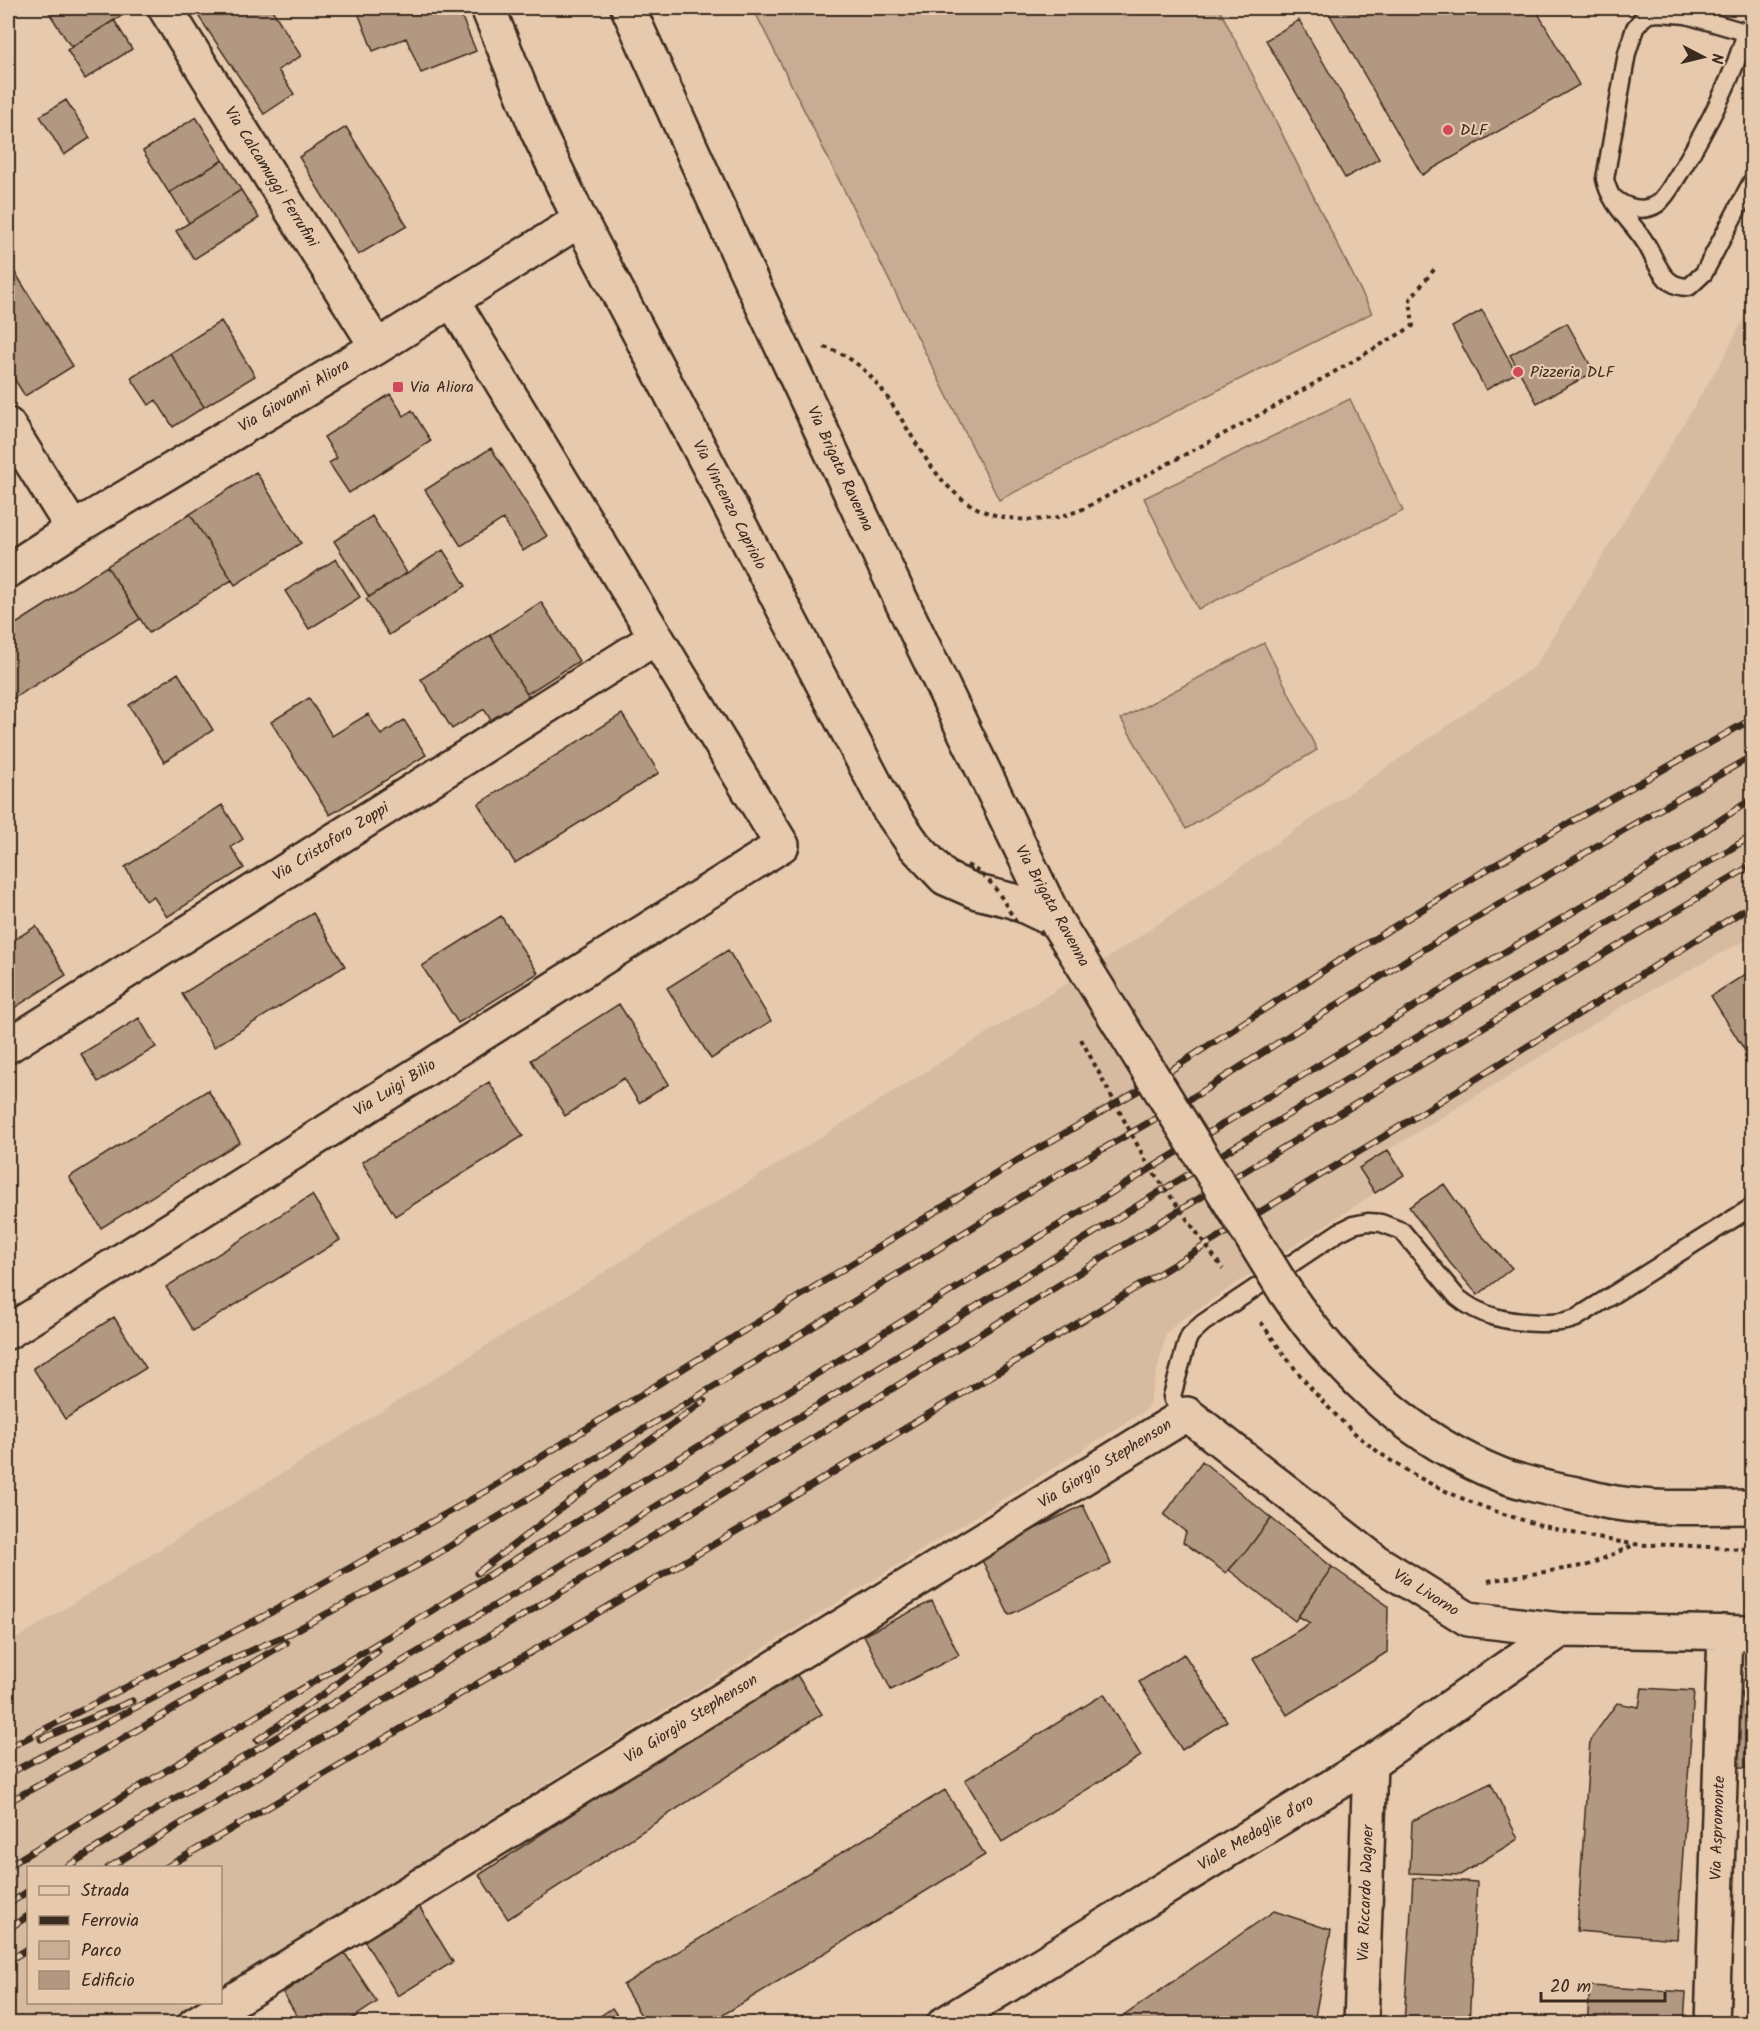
<svg xmlns="http://www.w3.org/2000/svg" width="1760" height="2031" font-family="Kalam,sans-serif">
	<style>
		.built { fill: #d7bba0 }
		.green { fill: #c8ad94; stroke: #826c59; stroke-width: 1.5 }
		.building { fill: #b39881; stroke: #3b2a1e; stroke-width: 1.5 }
		.lines { fill: none; stroke-linecap: round; stroke-linejoin: round }
		.lane-casing { stroke: #3b2a1e; stroke-width: 21 }
		.street-casing { stroke: #3b2a1e; stroke-width: 38 }
		.secondary-casing { stroke: #3b2a1e; stroke-width: 38 }
		.path { stroke: #3b2a1e; stroke-width: 4; stroke-dasharray: 4.5 4.5; stroke-linecap: butt }
		.lane { stroke: #e7caae; stroke-width: 16 }
		.street { stroke: #e7caae; stroke-width: 33 }
		.secondary { stroke: #e7caae; stroke-width: 33 }
		.rail-casing { stroke: #3b2a1e; stroke-width: 7 }
		.rail { stroke: #e7caae; stroke-width: 4.5; stroke-dasharray: 14; stroke-linecap: butt }
		.secondary-bridge-casing { stroke: #3b2a1e; stroke-width: 38; stroke-linecap: butt }
		.path-bridge { stroke: #3b2a1e; stroke-width: 4; stroke-dasharray: 4.5 4.5; stroke-linecap: butt }
		.secondary-bridge { stroke: #e7caae; stroke-width: 33 }
		.poi-dot { fill: #d1495b; stroke: #e7caae; stroke-width: 2 }
		.labels { text-anchor: middle; dominant-baseline: central; stroke-width: 4.5; stroke-linejoin: round; paint-order: stroke }
		.poi-label { font-size: 16px; fill: #3b2a1e; stroke: #e7caae; text-anchor: start }
		.street-label { font-size: 16px; fill: #3b2a1e; stroke: #e7caae }
	</style>
	<rect width="100%" height="100%" fill="#e7caae"/>
	<filter id="ink" filterUnits="userSpaceOnUse"><feTurbulence type="fractalNoise" baseFrequency=".0167" numOctaves="2"/><feDisplacementMap in="SourceGraphic" scale="12" xChannelSelector="R" yChannelSelector="G"/><feConvolveMatrix kernelMatrix="1 2 1 2 8 2 1 2 1" color-interpolation-filters="sRGB"/></filter>
	<g filter="url(#ink)">
		<path class="built" d="M1752,302V937L1631,1001L1359,1168L1375,1193L1178,1322L1166,1334L1148,1409L221,1987L220,1868H28V2002L196,2003L162,2023L8,2024V1644L1114,954L1536,665L1724,357Z"/>
		<path class="green" d="M753,8H1219L1372,313L999,500Z
			M1350,399L1403,511L1198,609L1144,498Z
			M1264,643L1317,750L1186,829L1121,719Z"/>
		<path class="building" d="M46,8H125L128,12L71,47Z
			M193,8H271L301,56L278,70L294,94L264,114Z
			M364,8H458L476,51L421,73L406,38L373,51L357,10Z
			M1326,8H1535L1579,85L1422,175Z
			M114,20L132,49L85,79L67,50Z
			M1299,20L1379,159L1345,178L1266,40Z
			M66,100L90,138L64,155L40,116Z
			M196,117L223,160L169,193L143,151Z
			M346,127L407,226L358,255L299,157Z
			M223,160L241,190L189,223L170,192Z
			M241,190L259,218L194,259L176,231Z
			M8,261L73,366L25,396L8,369Z
			M1482,310L1516,373L1486,390L1452,327Z
			M221,321L255,376L204,407L170,353Z
			M1567,323L1594,372L1537,403L1510,355Z
			M170,353L204,407L173,427L156,400L149,405L131,378Z
			M390,394L404,416L412,410L431,441L349,493L329,463L337,458L324,437Z
			M491,448L547,536L523,551L503,519L461,546L425,490Z
			M256,472L301,543L235,585L190,514Z
			M190,514L232,580L149,633L107,566Z
			M372,516L407,573L369,597L334,541Z
			M443,550L466,586L389,635L366,599Z
			M336,559L360,597L309,629L285,591Z
			M107,566L140,619L8,702V629Z
			M541,602L579,661L527,694L490,635Z
			M490,635L530,699L492,722L484,709L452,729L421,679Z
			M178,673L213,730L164,762L129,705Z
			M309,698L332,736L368,714L381,735L404,720L426,755L330,815L271,722Z
			M622,714L659,773L515,863L478,804Z
			M222,805L243,839L231,847L244,868L167,917L153,896L146,901L125,867Z
			M313,913L345,966L214,1047L182,994Z
			M501,916L538,973L458,1023L422,966Z
			M36,926L66,975L8,1012V944Z
			M728,950L771,1021L711,1059L667,988Z
			M1752,970V1062L1711,996Z
			M619,1004L669,1084L639,1103L624,1078L565,1116L531,1060Z
			M139,1018L156,1047L98,1082L81,1054Z
			M489,1082L523,1136L395,1216L362,1162Z
			M208,1090L240,1142L101,1228L69,1177Z
			M1388,1150L1404,1175L1375,1193L1359,1168Z
			M1444,1184L1473,1226L1512,1268L1478,1295L1450,1263L1409,1207Z
			M312,1195L340,1240L193,1331L166,1287Z
			M114,1317L146,1368L65,1419L33,1368Z
			M1202,1461L1271,1518L1247,1550L1226,1573L1183,1542L1186,1532L1164,1515Z
			M1083,1505L1111,1564L1009,1615L980,1556Z
			M1271,1518L1332,1567L1295,1621L1229,1570L1247,1550Z
			M1332,1567L1388,1606L1387,1652L1287,1715L1253,1659L1310,1623L1298,1616Z
			M932,1601L959,1655L891,1690L864,1635Z
			M1184,1654L1227,1721L1182,1750L1139,1682Z
			M793,1669L822,1714L508,1919L479,1875Z
			M1741,1680H1752V1768H1738Z
			M1642,1688L1694,1691L1677,1939L1577,1931L1590,1740L1617,1703L1639,1707Z
			M1104,1694L1141,1756L1002,1842L965,1780Z
			M1491,1783L1518,1839L1460,1875L1410,1873L1412,1821Z
			M945,1790L985,1855L708,2024H646L623,1985Z
			M1413,1878L1477,1882L1469,2024H1404Z
			M417,1903L453,1962L398,1996L362,1937Z
			M1274,1911L1331,1930L1315,2017L1300,2024H1121L1118,2020Z
			M344,1952L377,2002L344,2024H302L283,1993Z
			M1590,1986L1686,1992L1684,2024H1587Z
			M612,2008L623,2024H589Z"/>
		<g class="lines">
			<g class="lane-casing">
				<path id="lane" d="M1752,34L1686,15L1659,13L1649,14L1642,19L1635,28L1627,53L1605,179C1611,206 1630,219 1645,242C1653,254 1657,269 1667,279C1673,285 1680,287 1689,287L1704,273L1752,181
					M1614,198C1625,208 1644,213 1657,204C1667,196 1672,185 1679,174C1704,133 1733,78 1746,32L1752,29
					M1187,1414L1173,1400L1172,1396L1187,1342L1190,1335L1203,1323L1339,1232L1353,1225L1368,1222L1381,1223L1402,1231L1457,1297C1481,1317 1508,1322 1539,1323C1552,1323 1564,1323 1576,1318L1752,1207"/>
			</g>
			<g class="street-casing">
				<path id="street" d="M165,8L377,347
					M8,425L73,529
					M8,571L73,529L377,347L580,220
					M8,1046L655,638
					M8,1332L782,845L452,300
					M195,2024L1187,1414L1375,1561L1468,1619L1561,1630L1752,1633
					M944,2024L1370,1763L1561,1630
					M1361,2024L1370,1763
					M1712,2024L1725,1632"/>
			</g>
			<g class="secondary-casing">
				<path id="secondary" d="M488,8L538,132L580,220L888,808L914,845L945,878L977,892L1014,901L1056,921
					M628,8L745,268L900,598L1056,921
					M1285,1291C1339,1371 1409,1439 1501,1475C1525,1484 1550,1489 1576,1494C1589,1497 1602,1501 1616,1503C1661,1510 1707,1507 1752,1507"/>
			</g>
			<path class="path" d="M824,347C911,372 910,504 1009,518C1037,522 1060,519 1085,508L1274,407L1413,326L1410,299L1437,266
				M1488,1581L1588,1565L1634,1545"/>
			<use href="#lane" class="lane"/>
			<use href="#street" class="street"/>
			<use href="#secondary" class="secondary"/>
			<g class="rail-casing">
				<path id="rail" d="M477,1573L642,1446L704,1401
					M41,1739L132,1701
					M257,1740L326,1692L378,1651
					M8,1748L270,1613L488,1490L1020,1159L1148,1085L1332,965L1481,873L1752,719
					M8,1774L215,1666L285,1636L422,1563L816,1325L1042,1184L1200,1093L1411,957L1622,831L1752,756
					M8,1802L98,1753L286,1643
					M8,1866L426,1614L1464,976L1651,866L1752,799
					M65,1868L159,1808L562,1565L1161,1191L1752,836
					M108,1868L755,1474L1175,1213L1752,865
					M165,1868L750,1523L1388,1134L1752,905
					M8,1905L28,1891
					M8,1929L28,1916
					M8,1961L28,1949"/>
			</g>
			<use href="#rail" class="rail"/>
			<g class="secondary-bridge-casing">
				<path id="secondary-bridge" d="M1056,921L1285,1291"/>
			</g>
			<path class="path-bridge" d="M967,865C996,880 1001,899 1018,925
				M1081,1039L1148,1165L1223,1269
				M1261,1322C1286,1359 1314,1395 1348,1427C1422,1496 1535,1530 1634,1544C1648,1546 1662,1544 1675,1545C1701,1546 1727,1549 1752,1549"/>
			<use href="#secondary-bridge" class="secondary-bridge"/>
		</g>
	</g>
	<g class="poi-dot">
		<circle cx="1448" cy="130" r="6"/>
		<circle cx="1518" cy="372" r="6"/>
		<rect x="392" y="381" width="12" height="12" rx="3"/>
	</g>
	<g class="labels">
		<g class="poi-label">
			<text x="1460" y="130">DLF</text>
			<text x="1530" y="372">Pizzeria DLF</text>
			<text x="410" y="387">Via Aliora</text>
		</g>
		<g class="street-label">
			<text transform="translate(271 177) rotate(58)">Via Calcamuggi Ferrufini</text>
			<text transform="translate(294 396) rotate(-31)">Via Giovanni Aliora</text>
			<text transform="translate(840 469) rotate(65)">Via Brigata Ravenna</text>
			<text transform="translate(729 505) rotate(63)">Via Vincenzo Capriolo</text>
			<text transform="translate(331 842) rotate(-32)">Via Cristoforo Zoppi</text>
			<text transform="translate(1052 906) rotate(61)">Via Brigata Ravenna</text>
			<text transform="translate(395 1088) rotate(-32)">Via Luigi Bilio</text>
			<text transform="translate(1105 1464) rotate(-32)">Via Giorgio Stephenson</text>
			<text transform="translate(1426 1593) rotate(32)">Via Livorno</text>
			<text transform="translate(691 1719) rotate(-32)">Via Giorgio Stephenson</text>
			<text transform="translate(1718 1828) rotate(-88)">Via Aspromonte</text>
			<text transform="translate(1256 1833) rotate(-31)">Viale Medaglie d'oro</text>
			<text transform="translate(1366 1893) rotate(-88)">Via Riccardo Wagner</text>
		</g>
	</g>
	<rect width="1760" height="2031" fill="none" stroke="#e7caae" stroke-width="30"/>
	<rect x="15" y="15" width="1730" height="2001" fill="none" stroke="#3b2a1e" stroke-width="2" filter="url(#ink)"/>
	<rect x="27" y="1866" width="195" height="138" fill="#e7caae" stroke="#a28a74" stroke-width="1.5"/>
	<rect x="39" y="1886" width="30" height="9" fill="#e7caae" stroke="#a28a74" stroke-width="1.5"/>
	<text x="81" y="1896" font-size="18" fill="#3b2a1e">Strada</text>
	<rect x="39" y="1916" width="30" height="9" fill="#3b2a1e" stroke="#a28a74" stroke-width="1.5"/>
	<text x="81" y="1926" font-size="18" fill="#3b2a1e">Ferrovia</text>
	<rect x="39" y="1941" width="30" height="18" fill="#c8ad94" stroke="#a28a74" stroke-width="1.5"/>
	<text x="81" y="1956" font-size="18" fill="#3b2a1e">Parco</text>
	<rect x="39" y="1971" width="30" height="18" fill="#b39881" stroke="#a28a74" stroke-width="1.5"/>
	<text x="81" y="1986" font-size="18" fill="#3b2a1e">Edificio</text>
	<g transform="translate(1703 57) rotate(97)" stroke="#e7caae" stroke-width="4.5" paint-order="stroke">
	<path d="M0-4.5L10 22L0 15L-10 22Z" fill="#3b2a1e"/>
	<text y="-9" font-size="16" font-weight="bold" text-anchor="middle" fill="#3b2a1e">N</text>
	</g>
	<path d="M1541 1992v9h124v-9" fill="none" stroke="#3b2a1e" stroke-width="3"/>
	<text x="1550" y="1992" font-size="18" fill="#3b2a1e" stroke="#e7caae" stroke-width="4.5" paint-order="stroke">20 m</text>
</svg>
